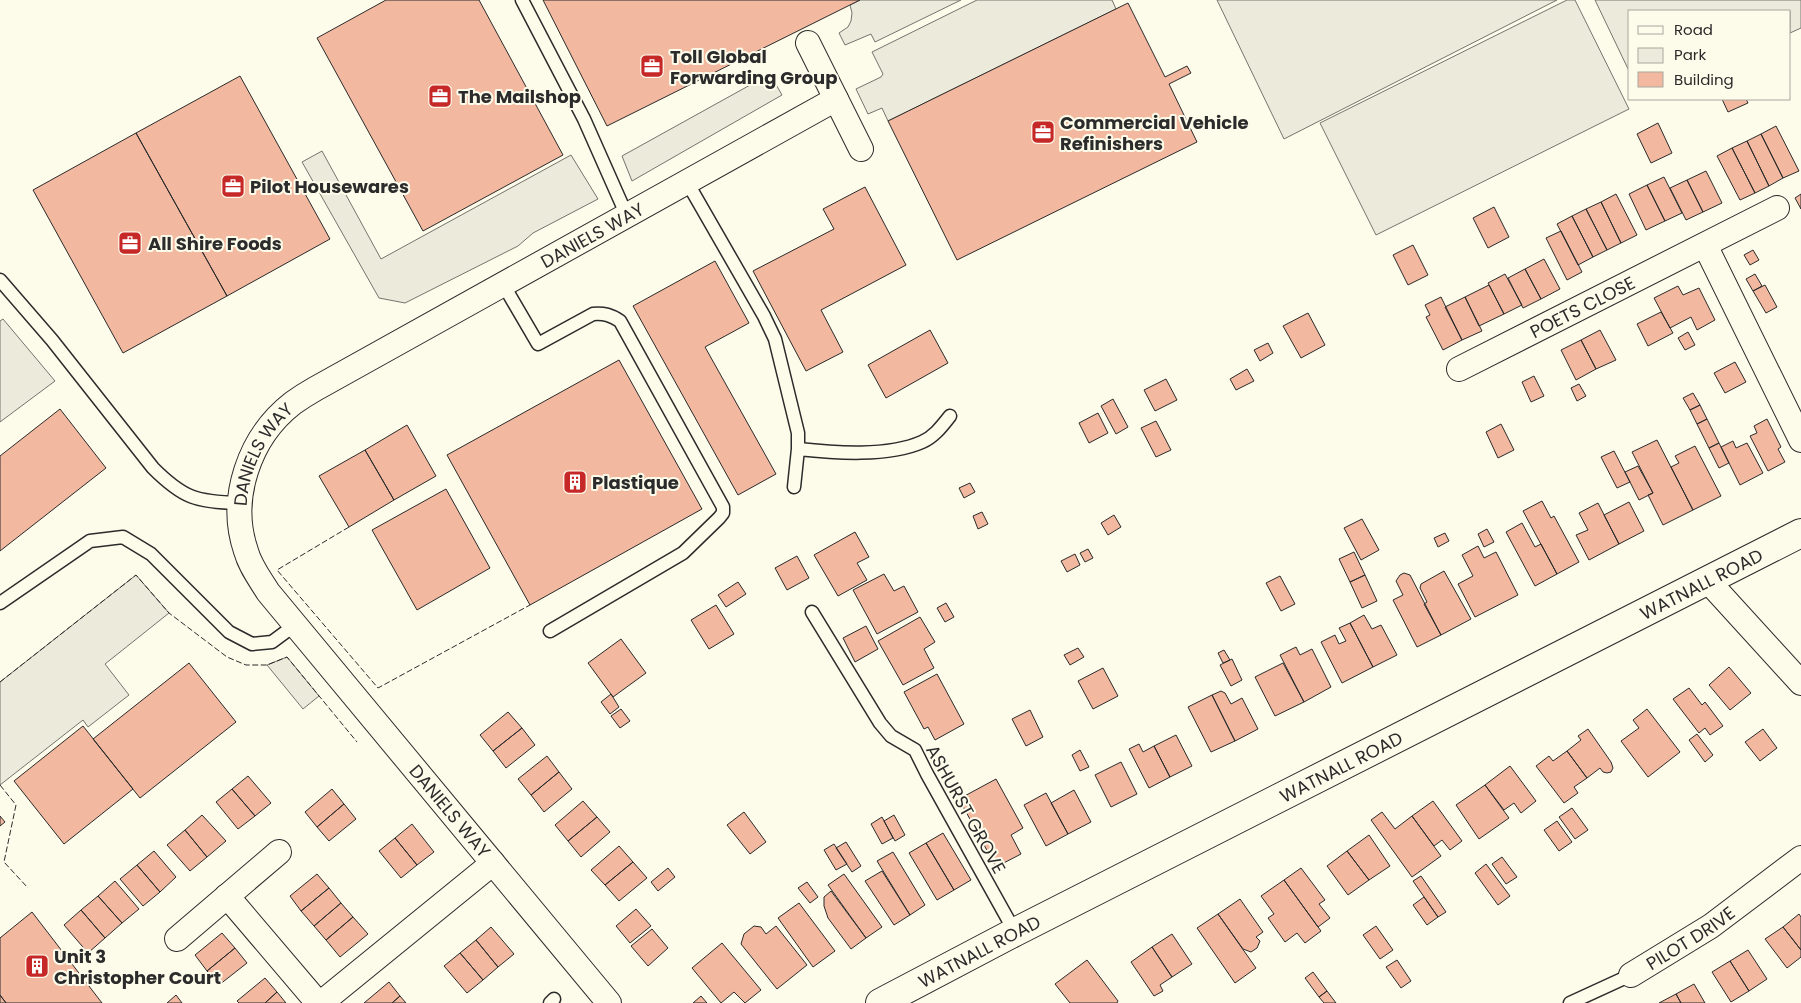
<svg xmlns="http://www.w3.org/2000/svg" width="1801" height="1003" font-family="Poppins,sans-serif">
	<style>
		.green { fill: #ecebdb; stroke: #74746e }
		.parking { fill: #eceadb; stroke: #74746e }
		.building { fill: #f2b8a0; stroke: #2b2b2b }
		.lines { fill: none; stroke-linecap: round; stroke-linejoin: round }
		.lane-casing { stroke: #2b2b2b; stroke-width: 15 }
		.street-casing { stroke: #2b2b2b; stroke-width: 26 }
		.secondary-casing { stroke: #2b2b2b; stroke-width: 30 }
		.lane { stroke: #fdfbea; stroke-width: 12 }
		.street { stroke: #fdfbea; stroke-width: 24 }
		.secondary { stroke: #fdfbea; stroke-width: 28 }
		.fence { stroke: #2b2b2b; stroke-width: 1; stroke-dasharray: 6 2.5; stroke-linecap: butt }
		.labels { text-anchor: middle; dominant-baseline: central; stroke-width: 4; stroke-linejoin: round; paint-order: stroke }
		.poi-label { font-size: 18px; font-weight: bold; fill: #2b2b2b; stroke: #fdfbea; text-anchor: start }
		.street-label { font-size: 18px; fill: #2b2b2b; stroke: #fdfbea }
	</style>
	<rect width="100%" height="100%" fill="#fdfbea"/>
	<path class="green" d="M1217,0H1557L1284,139Z
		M1567,0H1575L1629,109L1376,235L1320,123Z
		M1595,0H1801V28L1790,33V11H1630V73Z"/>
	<path class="parking" d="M860,0H961L875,42L871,34L845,45L839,33L848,27L851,21L852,13L850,5Z
		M977,0H1112L1116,9L888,121L882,108L868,114L856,89L881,77L883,74L872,52Z
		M770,74L782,95L632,181L622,156Z
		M322,151L381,259L571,155L598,199L533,233L518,246L405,303L379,298L302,162Z
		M3,319L55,381L0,422V321Z
		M136,575L169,613L105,664L129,695L88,727L83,720L0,785V682Z
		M287,657L319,696L303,709L267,665Z"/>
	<path class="building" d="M386,0H479L563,155L423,231L317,38Z
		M543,0H860L607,126Z
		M1128,3L1165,77L1187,66L1191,73L1169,84L1197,142L957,260L888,121Z
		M240,76L330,239L227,296L136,133Z
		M1722,99H1746L1748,103L1728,112Z
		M1658,123L1672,153L1651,163L1637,134Z
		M1776,126L1799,171L1783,178L1761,134Z
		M136,133L227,296L123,353L33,190Z
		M1761,134L1783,178L1769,186L1747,141Z
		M1747,141L1769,186L1755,193L1732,148Z
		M1732,148L1755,193L1740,200L1717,156Z
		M1706,171L1722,203L1703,212L1687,180Z
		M1664,177L1682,213L1665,221L1647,185Z
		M1687,180L1703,212L1686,220L1670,188Z
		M1647,185L1665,221L1646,230L1629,194Z
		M865,187L906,265L821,310L843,352L806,371L753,271L834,229L823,209Z
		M1616,194L1637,235L1621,243L1601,202Z
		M1801,194V209L1795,198Z
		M1601,202L1621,243L1607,250L1586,209Z
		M1494,207L1509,237L1488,248L1473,218Z
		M1586,209L1607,250L1593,257L1572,216Z
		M1572,216L1593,257L1578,265L1557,224Z
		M1561,231L1582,272L1567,280L1546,238Z
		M1413,245L1428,275L1408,285L1393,255Z
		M1753,250L1759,260L1750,265L1744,255Z
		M1544,259L1560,289L1541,299L1525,269Z
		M715,261L749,323L705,347L776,474L738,495L633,306Z
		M1525,269L1541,299L1523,308L1508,278Z
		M1505,274L1522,305L1504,314L1488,283Z
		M1755,274L1762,286L1753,291L1746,279Z
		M1489,285L1504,314L1479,326L1465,297Z
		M1765,285L1777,307L1766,313L1753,291Z
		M1678,286L1683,295L1699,288L1715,320L1697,330L1691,317L1670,328L1654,298Z
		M1441,297L1462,340L1443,350L1426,317L1430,315L1425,305Z
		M1465,297L1482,331L1462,340L1445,307Z
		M1661,312L1673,333L1648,346L1637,324Z
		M1308,313L1325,345L1301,358L1283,326Z
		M930,330L948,363L886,398L868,365Z
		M1600,330L1616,360L1596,369L1581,340Z
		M1688,332L1695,345L1685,350L1678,338Z
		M1581,340L1596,369L1576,380L1561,350Z
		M1268,343L1273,353L1260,361L1254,350Z
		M619,360L702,509L530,605L447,455Z
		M1735,362L1746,382L1725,393L1714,373Z
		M1247,369L1254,381L1236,390L1230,379Z
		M1534,376L1544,396L1531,402L1522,382Z
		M1166,379L1177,400L1155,411L1144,390Z
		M1579,384L1586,396L1577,401L1571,388Z
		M1693,393L1700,405L1690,410L1683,398Z
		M1113,399L1128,427L1116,434L1101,406Z
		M1700,405L1707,419L1697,424L1690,410Z
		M60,409L106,468L0,551V456Z
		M1098,413L1108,433L1089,443L1079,423Z
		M1707,419L1719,443L1709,448L1697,424Z
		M1767,419L1781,447L1778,449L1785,462L1768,471L1750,436L1757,433L1754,426Z
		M1156,421L1171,450L1156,457L1141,428Z
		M1501,424L1514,450L1498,458L1486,432Z
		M407,425L436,476L394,500L365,450Z
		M1657,440L1693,510L1663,525L1648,495L1653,493L1632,452Z
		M1733,441L1736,448L1747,443L1763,473L1740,485L1721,447Z
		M1719,443L1729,463L1719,468L1709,448Z
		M1695,446L1721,496L1693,510L1671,467L1679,463L1675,456Z
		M365,450L394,500L349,527L319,476Z
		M1614,451L1630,482L1617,488L1601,457Z
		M1638,466L1653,493L1639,500L1625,472Z
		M970,483L975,492L964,498L959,488Z
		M446,489L490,568L417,610L372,530Z
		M1542,501L1551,518L1554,516L1579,562L1557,574L1523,511Z
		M1629,502L1644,531L1619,544L1604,515Z
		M1598,503L1619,544L1589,560L1576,535L1588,530L1579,513Z
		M982,512L988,524L978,529L973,516Z
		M1114,515L1121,527L1108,535L1101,523Z
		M1362,519L1379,550L1361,560L1344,528Z
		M1522,523L1535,547L1541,544L1557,574L1535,586L1506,532Z
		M1487,529L1494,542L1484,547L1478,534Z
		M855,532L869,557L857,563L867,580L838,596L814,555Z
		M1445,533L1449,541L1438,547L1434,538Z
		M1478,546L1484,558L1496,552L1518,595L1475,617L1458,584L1473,576L1462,555Z
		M1088,549L1093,558L1085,562L1080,553Z
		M1354,552L1365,575L1350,582L1339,559Z
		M1075,554L1080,565L1067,572L1061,561Z
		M797,556L809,578L787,590L775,568Z
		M1444,571L1471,619L1441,635L1424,604L1427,602L1420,588L1421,584Z
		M1404,573L1410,575L1441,635L1417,647L1393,600L1403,595L1396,581L1400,575Z
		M884,574L894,591L904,586L918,612L877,634L853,590Z
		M1365,575L1377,601L1362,608L1350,582Z
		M1280,576L1295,604L1281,611L1266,583Z
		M738,582L746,594L726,607L718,595Z
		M946,603L954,617L945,622L937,608Z
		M716,605L734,634L709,649L691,620Z
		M1364,615L1372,629L1381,625L1397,655L1373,667L1350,623Z
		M920,617L935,642L924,649L934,668L903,685L878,641Z
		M1350,623L1373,667L1342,683L1321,642L1335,635L1339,644L1346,641L1339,628Z
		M866,626L878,649L855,662L843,638Z
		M621,639L646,673L613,697L588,663Z
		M1296,647L1300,655L1312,649L1331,687L1304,702L1280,655Z
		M1078,648L1084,657L1070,665L1064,655Z
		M1224,650L1230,660L1223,663L1218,653Z
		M1232,659L1242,680L1231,686L1220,665Z
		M189,663L236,722L140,798L93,739Z
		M1283,663L1304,702L1275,716L1255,677Z
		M1729,667L1751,693L1730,710L1709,685Z
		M1103,668L1118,696L1093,709L1078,681Z
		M937,674L964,724L935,740L928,727L924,729L904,692Z
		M1689,688L1702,705L1705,702L1723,726L1710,735L1705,728L1699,733L1673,699Z
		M1221,691L1225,693L1231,704L1242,698L1258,729L1235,741L1212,695Z
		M611,694L619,707L610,714L601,702Z
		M1212,695L1235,741L1211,752L1188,707Z
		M621,709L630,721L620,728L611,716Z
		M1647,709L1680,752L1648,777L1621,741L1639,728L1633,720Z
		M1030,710L1043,737L1026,746L1012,719Z
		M508,712L522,728L493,751L480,735Z
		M83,726L133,789L64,844L14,781Z
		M522,728L535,745L506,768L493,751Z
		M1588,729L1611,762L1613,768L1611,772L1607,773L1603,772L1600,768L1587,778L1567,751L1581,740L1578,736Z
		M1763,729L1777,748L1760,761L1745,742Z
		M1697,734L1713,755L1705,762L1689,740Z
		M1176,735L1192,766L1170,777L1154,746Z
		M1139,744L1143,752L1154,746L1170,777L1149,788L1129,749Z
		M1080,750L1089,767L1080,771L1072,755Z
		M1567,751L1587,778L1574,787L1578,793L1564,803L1536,766L1549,756L1553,761Z
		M547,756L559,772L531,795L518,779Z
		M1121,762L1137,794L1111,807L1095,775Z
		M1510,766L1536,801L1521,813L1514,803L1504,810L1485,785Z
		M559,772L572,789L544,812L531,795Z
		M248,776L271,803L255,816L232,789Z
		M996,779L1023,828L1011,835L1021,854L996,867L959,799Z
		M1485,785L1509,818L1479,839L1456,805Z
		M232,789L255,816L238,829L216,802Z
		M332,789L344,804L317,827L305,812Z
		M1074,790L1091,822L1068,834L1051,803Z
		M1046,793L1068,834L1046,846L1024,805Z
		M583,801L597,817L568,841L555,825Z
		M1433,801L1462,841L1450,850L1442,840L1434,846L1412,816Z
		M344,804L356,819L329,841L317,827Z
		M1572,808L1588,830L1575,839L1559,817Z
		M744,812L766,842L750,854L727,825Z
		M1382,812L1395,829L1412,816L1441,856L1412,877L1371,820Z
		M202,815L226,841L207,857L185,830Z
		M894,815L905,835L895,841L884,821Z
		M0,816L5,822L0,826Z
		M597,817L610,832L581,857L568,841Z
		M882,817L893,838L882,844L871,824Z
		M1557,821L1572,842L1559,851L1544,830Z
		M412,824L434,852L417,865L395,838Z
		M185,830L207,857L190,871L167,845Z
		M943,833L971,880L954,890L926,843Z
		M1369,835L1390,866L1369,880L1347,851Z
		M395,838L417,865L401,878L379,851Z
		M846,842L861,866L852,872L836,848Z
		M926,843L954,890L937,900L909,853Z
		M834,844L847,864L836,870L824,850Z
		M619,846L633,862L605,885L591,870Z
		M154,851L176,877L160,892L137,865Z
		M1347,851L1369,880L1348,895L1327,866Z
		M893,852L925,905L910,915L877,861Z
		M1502,857L1517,877L1506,884L1492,864Z
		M633,862L647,878L619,901L605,885Z
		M1486,864L1510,896L1498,905L1475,873Z
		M137,865L160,892L143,906L120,879Z
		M668,868L675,877L658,891L651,882Z
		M1301,868L1325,900L1319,904L1330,918L1318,927L1284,880Z
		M882,871L910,915L894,925L865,881Z
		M317,874L329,888L301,911L290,896Z
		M844,874L882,927L866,938L828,885Z
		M1421,876L1446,912L1438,917L1413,881Z
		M1284,880L1321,931L1305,943L1297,933L1285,942L1268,918L1274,914L1261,896Z
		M115,881L139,909L122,923L98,896Z
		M807,882L818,897L810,903L798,888Z
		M329,888L341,903L314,926L301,911Z
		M831,891L866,938L851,949L828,918L824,906V897Z
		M98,896L122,923L105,938L81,910Z
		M1424,897L1438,917L1427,925L1413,905Z
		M1240,899L1263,932L1256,937L1260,941L1257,948L1251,952L1243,949L1218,914Z
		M341,903L353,917L326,940L314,926Z
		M799,903L835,951L813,967L778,918Z
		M636,909L651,926L630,943L616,926Z
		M81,910L105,938L88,953L64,925Z
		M32,912L102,1003H6L0,995V938Z
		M1218,914L1256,968L1235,983L1197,928Z
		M1799,914L1801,917V950L1783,927Z
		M353,917L368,934L340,957L326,940Z
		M754,926L761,927L766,934L776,926L807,965L777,989L741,944L744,934Z
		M1376,926L1393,950L1380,959L1363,935Z
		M491,927L514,954L498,967L476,940Z
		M1783,927L1801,950V957L1787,968L1765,939Z
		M652,929L668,948L648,966L631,946Z
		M222,933L235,948L207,971L195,955Z
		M1172,934L1192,964L1172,977L1152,947Z
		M476,940L498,967L483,980L460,953Z
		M722,943L761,990L745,1003L734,992L721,1003L692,968Z
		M1152,947L1172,977L1160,985L1163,991L1154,996L1131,962Z
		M235,948L247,963L219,985L207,971Z
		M1748,950L1767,979L1749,991L1730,961Z
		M460,953L483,980L467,993L444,966Z
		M1087,960L1118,1001L1117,1003H1070L1055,984Z
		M1397,960L1411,981L1401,988L1386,967Z
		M1730,961L1749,991L1731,1002L1712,972Z
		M1313,972L1327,991L1319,997L1305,978Z
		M265,978L277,992L265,1003H239L237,1001Z
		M389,982L400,996L392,1003H364Z
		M1694,984L1705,1003H1681L1676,994Z
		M1327,991L1336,1003H1324L1319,997Z
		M277,992L286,1003H265Z
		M1676,994L1681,1003H1659Z
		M0,995L6,1003H0Z
		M176,995L182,1003H167Z
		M400,996L406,1003H392Z
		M701,996L707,1003H693Z"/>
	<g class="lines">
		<g class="lane-casing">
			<path id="lane" d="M522,0L584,119L627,216
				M687,182L764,316L775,339L798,433V449L794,487
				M0,280L52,340L153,468C183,498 196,502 239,503
				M503,284L538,344L593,314C604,313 611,315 620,321L723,507V513L719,518L683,553L550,631
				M798,449C835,453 888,457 922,442C934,437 942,426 950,416
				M0,603L90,541L123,537L151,554L229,632L252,644L272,642L295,625
				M812,612L880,723L891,736L915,750L927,774L1015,932
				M550,1003L554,999
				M1570,1003L1631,975"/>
		</g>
		<g class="street-casing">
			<g id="street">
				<path d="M808,43L861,149"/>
				<path d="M1705,245L1801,440"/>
				<path id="s1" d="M1459,369L1777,208"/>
				<path d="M1708,581L1801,683"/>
				<path d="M227,896L318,1003"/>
				<path d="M177,939L279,852"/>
				<path id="s2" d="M1631,975L1711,926L1801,858"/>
				<path d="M321,1003L493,863"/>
				<path id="s3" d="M609,1003L268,592C260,579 250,566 246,551C228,499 249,437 293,403C300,398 308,393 315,389L836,99"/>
			</g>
		</g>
		<g class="secondary-casing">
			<g id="secondary">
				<path id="s4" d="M880,1003L1015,932L1801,533"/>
			</g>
		</g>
		<use href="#lane" class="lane"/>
		<use href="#street" class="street"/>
		<use href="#secondary" class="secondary"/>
		<path class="fence" d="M349,527L277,570L378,688L530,605
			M0,682L136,575L169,613L227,657L246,665H267L287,657L357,742
			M0,785L16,805L4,862L28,888"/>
	</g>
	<defs>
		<g id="office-square" transform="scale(1.25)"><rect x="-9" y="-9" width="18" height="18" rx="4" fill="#c62828" stroke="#fdfbea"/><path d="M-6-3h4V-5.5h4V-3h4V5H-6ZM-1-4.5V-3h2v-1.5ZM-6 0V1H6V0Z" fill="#fff"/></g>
		<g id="building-square" transform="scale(1.25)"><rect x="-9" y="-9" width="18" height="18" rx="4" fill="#c62828" stroke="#fdfbea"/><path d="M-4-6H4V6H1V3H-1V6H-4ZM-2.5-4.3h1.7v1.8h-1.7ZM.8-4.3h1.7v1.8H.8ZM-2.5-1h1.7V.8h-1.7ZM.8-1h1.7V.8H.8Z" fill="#fff"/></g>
	</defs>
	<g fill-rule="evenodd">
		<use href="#office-square" x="652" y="66"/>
		<use href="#office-square" x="440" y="96"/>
		<use href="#office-square" x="1043" y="132"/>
		<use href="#office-square" x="233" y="186"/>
		<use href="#office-square" x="130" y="243"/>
		<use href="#building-square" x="575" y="482"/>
		<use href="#building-square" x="37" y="966"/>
	</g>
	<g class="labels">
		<g class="poi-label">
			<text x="670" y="56">Toll Global<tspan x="670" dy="21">Forwarding Group</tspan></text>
			<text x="458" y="96">The Mailshop</text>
			<text x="1060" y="122">Commercial Vehicle<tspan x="1060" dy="21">Refinishers</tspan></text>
			<text x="250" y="186">Pilot Housewares</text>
			<text x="148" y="243">All Shire Foods</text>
			<text x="592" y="482">Plastique</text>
			<text x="54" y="956">Unit 3<tspan x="54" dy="21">Christopher Court</tspan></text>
		</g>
		<g class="street-label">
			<text stroke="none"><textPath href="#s3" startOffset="1089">DANIELS WAY</textPath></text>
			<text stroke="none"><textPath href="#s1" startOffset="138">POETS CLOSE</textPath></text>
			<text stroke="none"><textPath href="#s3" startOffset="684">DANIELS WAY</textPath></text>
			<text stroke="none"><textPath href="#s4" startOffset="922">WATNALL ROAD</textPath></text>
			<text stroke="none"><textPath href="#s4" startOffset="518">WATNALL ROAD</textPath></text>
			<text transform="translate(966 809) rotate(61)">ASHURST GROVE</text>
			<text transform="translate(450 811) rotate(50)">DANIELS WAY</text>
			<text stroke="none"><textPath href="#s2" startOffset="70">PILOT DRIVE</textPath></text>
			<text stroke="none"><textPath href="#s4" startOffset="112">WATNALL ROAD</textPath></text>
		</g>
	</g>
	<rect x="1628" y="10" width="162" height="90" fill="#fdfbea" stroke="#a9a89e"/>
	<rect x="1638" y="26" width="25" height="8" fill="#fdfbea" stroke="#a9a89e"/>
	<text x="1674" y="35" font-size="15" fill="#2b2b2b">Road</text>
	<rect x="1638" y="48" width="25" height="15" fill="#ecebdb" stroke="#a9a89e"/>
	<text x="1674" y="60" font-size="15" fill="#2b2b2b">Park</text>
	<rect x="1638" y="72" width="25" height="15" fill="#f2b8a0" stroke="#a9a89e"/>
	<text x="1674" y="85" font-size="15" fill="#2b2b2b">Building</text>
</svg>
